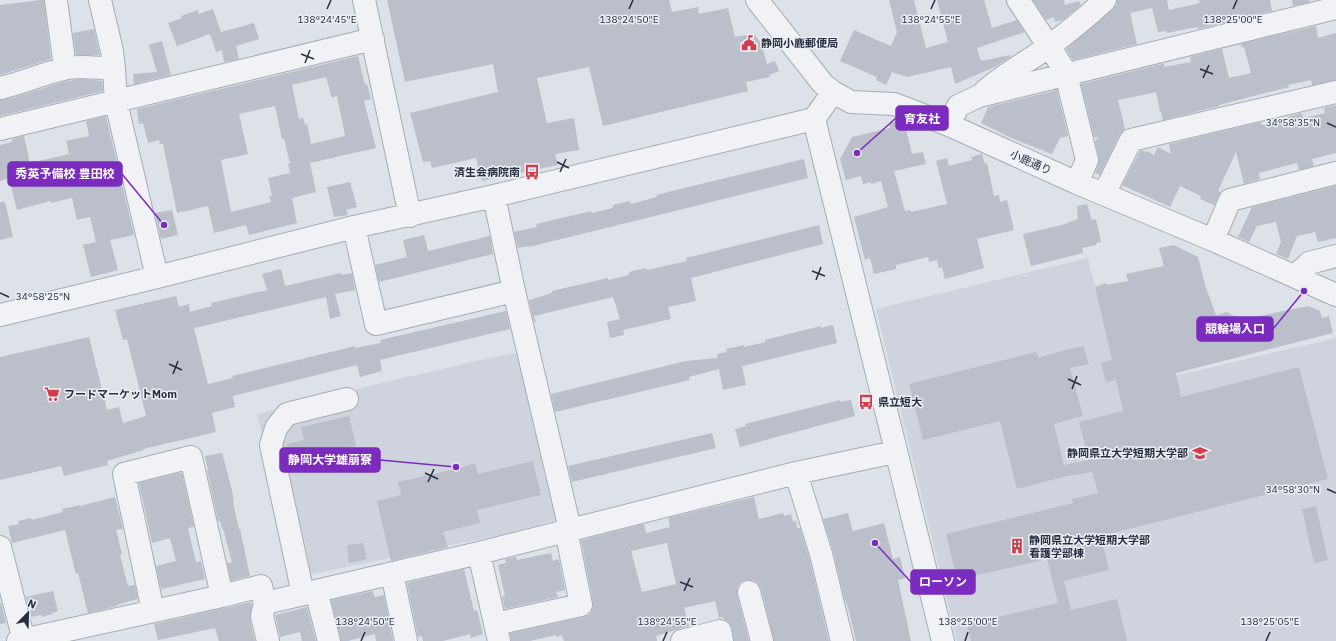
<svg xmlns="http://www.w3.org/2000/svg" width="1336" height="641" font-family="'IBM Plex Sans','Noto Sans JP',sans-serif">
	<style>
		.built { fill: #cfd3dd }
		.building { fill: #babfca; fill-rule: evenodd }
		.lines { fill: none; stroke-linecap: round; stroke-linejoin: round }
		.minor-casing { stroke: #a6abb5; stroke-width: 24 }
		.minor { stroke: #f0f2f6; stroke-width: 22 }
		.ticks { fill: none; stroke: #262e3f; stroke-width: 1.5 }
		.labels { text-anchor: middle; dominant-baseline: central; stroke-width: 3; stroke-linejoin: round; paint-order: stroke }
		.poi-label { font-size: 11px; font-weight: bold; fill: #262e3f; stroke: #ecf0f5; text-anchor: start }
		.street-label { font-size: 11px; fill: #262e3f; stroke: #ecf0f5 }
		.ticks-label { font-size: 10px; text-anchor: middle; fill: #262e3f; stroke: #ecf0f5; stroke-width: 3; stroke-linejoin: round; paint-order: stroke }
		.leader { fill: none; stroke: #7b2cbf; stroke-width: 1.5 }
		.callout-dot { fill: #7b2cbf; stroke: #ecf0f5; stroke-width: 1.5 }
		.callout { fill: #7b2cbf; stroke: #7b2cbf; stroke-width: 1.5 }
		.callout-label { font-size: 12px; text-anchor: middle; font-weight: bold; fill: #fff }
	</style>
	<rect width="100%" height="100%" fill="#dde1e8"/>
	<path class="built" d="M1088,258L1120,389L1336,338V641H957L876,309Z
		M525,351L563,518L505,534L298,577L257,414L369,386L472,362Z"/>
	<path class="building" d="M41,0H44L51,59L0,75V5Z
		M387,0H669L672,12L698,7L699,14L728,8L735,37L754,34L761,43L767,64L775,61L779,71L769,75L770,77L746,82L748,91L603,126L589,67L537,78L547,123L574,118L579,150L555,154L558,165L482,181L476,158L432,168L430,161L423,162L410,113L498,92L493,64L405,82Z
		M889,0H914L926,48L948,42L937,0H984L992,28L1017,20L1025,32L977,48L981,61L1010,55V57L995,67L955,84L951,67L907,77L892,72L886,85L876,80L877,77L840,61L854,30L891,46L897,32Z
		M1033,0H1064L1065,5L1079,1L1081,5L1063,20L1055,22L1054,17L1046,20Z
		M1117,0H1167L1169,10L1200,3L1199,0H1270L1272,11L1198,29L1197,27L1167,33L1166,31L1158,32L1152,8L1130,13L1137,44L1073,60L1066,49L1113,9L1117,4Z
		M1292,0H1310V2L1293,6Z
		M213,9L221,32L254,23L259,39L236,46L239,59L224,62L222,50L216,52L210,34L177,46L168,23L182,18L181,16L198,10L199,14Z
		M1316,26L1318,38L1336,33V80L1312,85L1311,80L1288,85L1289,87L1219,105V106L1163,120L1161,112H1160L1156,92L1118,100L1125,129L1120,134L1100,175L1095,173L1098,165L1099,158L1095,142L1098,137H1094L1081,84L1162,64H1164V67L1191,62L1190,57L1222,49L1229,78L1251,73L1244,47L1242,48L1241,44Z
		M94,29L100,55H76L73,33Z
		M162,41L171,75L134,84L133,74L157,72L149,45Z
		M358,56L365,85L367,84L371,99L364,101L376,148L310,163L316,192L292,198L297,223L249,235L246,225L214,233L208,206L177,213L163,144H160L159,140L148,143L143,123L139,124L137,109ZM326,77L332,98L337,96L345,136L311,144L307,124L305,125L303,118L299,119L292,85ZM275,106L282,139H284L290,163L288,164L290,173L268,178L272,196H269L271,202L231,212L221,160L248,154L239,114Z
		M82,79L102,81L103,91L0,116V100L12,98L66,81Z
		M1057,90L1068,136L1060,138L1052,154L1011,138L981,123L988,107Z
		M1336,105V153L1312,159L1314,166L1299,170L1297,163L1259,173L1260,179L1244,184L1236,152L1218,191L1221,192L1214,205L1200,199L1201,196L1180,186L1170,207L1122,185L1140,151L1142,150L1146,152L1147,151L1154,155L1158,147L1171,154L1169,144L1261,122L1262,125L1287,119L1286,117L1302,113L1303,118L1325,113L1324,108Z
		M106,116L134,235L110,240L118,270L91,277L83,245L96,242L90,217L77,220L72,198L51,203L50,201L17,210L9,178L0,181V145L12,142V139L24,136L30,163L69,154L66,141L89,136L86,121Z
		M901,120L904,121L912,154L923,152L926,164L894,171L905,211L911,210V212L947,204L936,161L947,158L949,166L972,160L971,157L982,154L985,164L987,163L994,196L999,195L1000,202L1007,200L1014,230L977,239L984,268L945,279L942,267L939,268L937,260L929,262L928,257L896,265V269L874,274L870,258L865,260L854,217L888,207L881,181L871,184V182L863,184L861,176L846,180L840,159L852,137L890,128L889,123Z
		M804,159L808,178L529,247V246L518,248L514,232L537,227L536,224L591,211L592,213L613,208V205L630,201L631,204L657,197V195L668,192Z
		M350,182L357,207L346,210L348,215L334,217L327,187Z
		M1336,186V238L1318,242L1315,232L1297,236L1288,259L1276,254L1281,242L1276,222L1257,226L1249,242L1238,237L1252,207Z
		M0,202H5L13,237L0,240Z
		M1087,204L1092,220L1096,219L1101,242L1096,243V245L1082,248L1083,253L1031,266L1023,234L1062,225L1078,219L1077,206Z
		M172,210L178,235L161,239L155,213Z
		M819,225L823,244L691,278L696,301L668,307L671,319L623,330L624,335L610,338L607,322L620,319L613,297L534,316L536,322H534L529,300L552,293V291L608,278V280L629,275V272L646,268L647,270L687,261L686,258Z
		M424,235L428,251L490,236L493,254L379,282L375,265L407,257L403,240Z
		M1174,245L1198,257L1206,288L1216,315L1227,312L1240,320L1308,306L1320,311L1322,318L1329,316L1333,333L1176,373L1181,397L1299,367L1328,479L1101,536L1109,570L1064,581L1071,610L1117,599L1127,641H971L967,624L1058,603L1047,559L957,580L946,534L1073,503L1072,499L1098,493L1092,472L1067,476L1017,489L1000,421L923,440L909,384L1036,352L1038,358L1065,350L1083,346L1089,364L1070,368L1083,416L1054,424L1064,465L1089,460L1079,422L1123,411L1116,380L1106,382L1101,363L1112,360L1095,287L1106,283L1107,285L1128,281L1126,274L1164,266L1159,248Z
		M281,269L285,286L341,273L342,275L352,273L355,290L335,294L341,316L330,319L326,297L194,328L208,384L233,378L232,376L355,346V348L381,343L380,340L506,311L510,329L380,360L382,371L360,377L357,365L233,396L235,407L212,413L216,432L143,449L144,450L107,461L108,465L64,476L61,466L0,480V357L89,337L107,410L119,407L123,423L146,416L127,339L123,340L115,310L176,296L179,307L189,304L190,312L212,306L211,303L267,290L262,274Z
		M833,325L837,343L742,366L746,385L723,390L719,369L689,377L690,380L555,412L551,394L686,361L718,358L717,354L727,352L726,349L744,345V347L766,342L765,340L821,326V328Z
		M840,400V402L851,400L855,416L740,447L735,429L746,426L745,424Z
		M349,416L356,446L323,454L326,464L293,471L287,444L304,440L301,427Z
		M712,433L716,448L572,482L568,466Z
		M222,453L232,490L234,503H233L239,529H240L250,576L231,581L227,563L232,562L223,529H222L220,521H218L207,470H208L205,456Z
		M533,461L541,495L477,510L480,523L443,532L448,547L391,561L377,501L401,495L398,482L460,468L475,463L478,474Z
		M178,473H182L194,527L188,528L196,562L201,561L205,579L161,589L156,566L176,561L170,538L152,543L139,483Z
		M115,497L123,529L116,530L122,554L120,555L128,586L135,585L138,599L116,605L117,606L88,613L78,573L76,574L65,530L12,543L8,526L19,524L18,521L31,518L32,520L63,512L62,509L80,505V506Z
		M754,497L759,519L783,513L784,516L791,514L793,522L796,521L797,528H800L809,557L829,641H774L761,588L758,583L753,580H746L740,583L737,588V595L749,641H734L732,628L729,623L724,619L723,617L719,618L715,601L684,608L689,626L656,636L657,641H564L562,635L556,637V635L530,641H511L510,633L584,617L590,614L593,609V603L581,540L644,524L646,533L670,527L668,518ZM667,543L676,584L642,592L631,551Z
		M1316,506L1328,560L1314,563L1302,509Z
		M848,513L853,531L884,523L893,559L900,557L905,578L898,580L911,641H856L850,615L846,601H845L833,551L823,519Z
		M363,543L367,559L349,563L347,545Z
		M551,553L553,561L559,559L565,590L556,592L558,597L505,609L502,597L505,596L498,565L506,563L505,559L516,557L517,560Z
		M464,569L474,611L477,610L483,634L471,638L470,634L443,641H423L422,636L418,637L407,583Z
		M53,591L58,611L52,613V614L42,617L41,615L31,617L26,597Z
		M373,591L374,597L384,595L393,641H376L375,634L348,641H341L331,600Z
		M251,602L252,605L250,619L255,641H219L215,628L158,640L154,624Z
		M0,603H1L6,623L0,624Z
		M307,607L316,641H302L300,632L280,637L275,615Z"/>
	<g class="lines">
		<g class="minor-casing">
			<path id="minor" d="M56,0L65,68
				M100,0L112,51L114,69
				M364,0L410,216
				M757,0L823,84L833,92L851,102L894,104L949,125L1077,183L1213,240L1336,295
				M1018,0L1060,63L1066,74L1087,160L1077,183
				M0,88C22,83 42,74 63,69C78,65 99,68 114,69L116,102L157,277
				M985,91C1004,74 1027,62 1048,47C1067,33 1087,17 1105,0
				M814,119L943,641
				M949,125L958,106L979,96L1336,8
				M0,129L373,39
				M1104,194L1131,140L1336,92
				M494,196L514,291L570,529
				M354,227L376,324L514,291
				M1213,240L1230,200L1336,173
				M1295,276L1309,263L1336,256
				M0,315L157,277L354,227L494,196L814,119L833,92
				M796,473L821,554L842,641
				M0,547L24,641
				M479,553L499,641
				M392,573L406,641
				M316,591L329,641
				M749,592L762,641
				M303,594L271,445L276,428L287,414L347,399
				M265,603L262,616L268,641
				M153,611L124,474L191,457L222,596
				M495,624L581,605L566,530
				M18,641L222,596L261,586L265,603L479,553L796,473L895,452
				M682,641L720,631L722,641"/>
		</g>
		<use href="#minor" class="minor"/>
	</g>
	<path class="ticks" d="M327,9L331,0M629,9L633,0M931,9L935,0M1233,9L1237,0M301,54L314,59M305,63L310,50M1200,69L1213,74M1203,78L1209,65M1327,123L1336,127M557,162L569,168M560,172L566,159M812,271L825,276M816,280L821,267M0,293L9,297M169,364L182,370M173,374L178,361M1068,379L1081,385M1072,389L1077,376M425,473L438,479M428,482L434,469M1327,489L1336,493M680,582L693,587M684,591L690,578M361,641L365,632M663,641L667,632M965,641L968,632M1266,641L1270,632"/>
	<defs>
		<g id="civic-bare" transform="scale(1.2)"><path d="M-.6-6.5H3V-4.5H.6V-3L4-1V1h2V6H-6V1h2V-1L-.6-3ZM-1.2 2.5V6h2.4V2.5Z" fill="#d33c4b" stroke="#ecf0f5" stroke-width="2.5" paint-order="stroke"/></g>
		<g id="bus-bare" transform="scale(1.2)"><path d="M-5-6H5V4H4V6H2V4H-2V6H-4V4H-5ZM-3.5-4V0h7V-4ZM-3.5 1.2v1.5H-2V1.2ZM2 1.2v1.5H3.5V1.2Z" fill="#d33c4b" stroke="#ecf0f5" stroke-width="2.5" paint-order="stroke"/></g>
		<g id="supermarket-bare" transform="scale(1.2)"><path d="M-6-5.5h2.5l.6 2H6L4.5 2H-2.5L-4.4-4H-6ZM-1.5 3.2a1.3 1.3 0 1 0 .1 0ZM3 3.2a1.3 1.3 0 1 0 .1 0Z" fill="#d33c4b" stroke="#ecf0f5" stroke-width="2.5" paint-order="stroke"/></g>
		<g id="university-bare" transform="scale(1.2)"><path d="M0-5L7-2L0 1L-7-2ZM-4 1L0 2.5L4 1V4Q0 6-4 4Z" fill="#d33c4b" stroke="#ecf0f5" stroke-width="2.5" paint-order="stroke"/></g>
		<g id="building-bare" transform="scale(1.2)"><path d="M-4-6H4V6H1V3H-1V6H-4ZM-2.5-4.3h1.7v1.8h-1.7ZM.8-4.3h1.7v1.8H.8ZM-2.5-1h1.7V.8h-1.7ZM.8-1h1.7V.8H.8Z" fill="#d33c4b" stroke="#ecf0f5" stroke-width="2.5" paint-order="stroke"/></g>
	</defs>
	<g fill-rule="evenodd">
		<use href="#civic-bare" x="749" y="43"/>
		<use href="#bus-bare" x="532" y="172"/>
		<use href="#supermarket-bare" x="52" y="394"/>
		<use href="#bus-bare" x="866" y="402"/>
		<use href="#university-bare" x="1200" y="453"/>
		<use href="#building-bare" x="1017" y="546"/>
	</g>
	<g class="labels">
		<g class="poi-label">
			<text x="761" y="43">静岡小鹿郵便局</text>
			<text x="520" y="172" text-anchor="end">済生会病院南</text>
			<text x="64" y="394">フードマーケットMom</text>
			<text x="878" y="402">県立短大</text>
			<text x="1188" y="453" text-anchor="end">静岡県立大学短期大学部</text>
			<text x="1029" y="540">静岡県立大学短期大学部<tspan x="1029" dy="13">看護学部棟</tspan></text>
		</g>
		<g class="street-label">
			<text transform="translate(1031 162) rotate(24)">小鹿通り</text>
		</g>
	</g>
	<g class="ticks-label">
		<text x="327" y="23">138°24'45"E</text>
		<text x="629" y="23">138°24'50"E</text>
		<text x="931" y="23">138°24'55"E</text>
		<text x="1233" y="23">138°25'00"E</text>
		<text x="1293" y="126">34°58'35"N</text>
		<text x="43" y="300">34°58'25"N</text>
		<text x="1293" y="493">34°58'30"N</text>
		<text x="365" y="625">138°24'50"E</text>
		<text x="667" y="625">138°24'55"E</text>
		<text x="968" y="625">138°25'00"E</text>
		<text x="1270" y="625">138°25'05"E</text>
	</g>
	<path class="leader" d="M857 153L896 118M164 225L122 174M1304 291L1273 329M456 467L380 460M875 543L911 582"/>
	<g class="callout-dot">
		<circle cx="857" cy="153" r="4"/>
		<circle cx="164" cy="225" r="4"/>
		<circle cx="1304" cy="291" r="4"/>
		<circle cx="456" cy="467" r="4"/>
		<circle cx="875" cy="543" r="4"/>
	</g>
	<g class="callout">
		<rect x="896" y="106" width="52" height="24" rx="4"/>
		<rect x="8" y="162" width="114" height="24" rx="4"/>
		<rect x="1197" y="317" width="76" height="24" rx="4"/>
		<rect x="280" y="448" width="100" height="24" rx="4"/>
		<rect x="911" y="570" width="64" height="24" rx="4"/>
	</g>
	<g class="callout-label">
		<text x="922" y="123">育友社</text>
		<text x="65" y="178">秀英予備校 豊田校</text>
		<text x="1235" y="333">競輪場入口</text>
		<text x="330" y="464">静岡大学雄萠寮</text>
		<text x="943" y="586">ローソン</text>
	</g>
	<g transform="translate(28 613) rotate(23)" stroke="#ecf0f5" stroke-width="3" paint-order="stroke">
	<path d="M0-3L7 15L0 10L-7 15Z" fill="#262e3f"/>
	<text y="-6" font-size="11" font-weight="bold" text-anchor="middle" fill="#262e3f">N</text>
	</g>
</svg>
